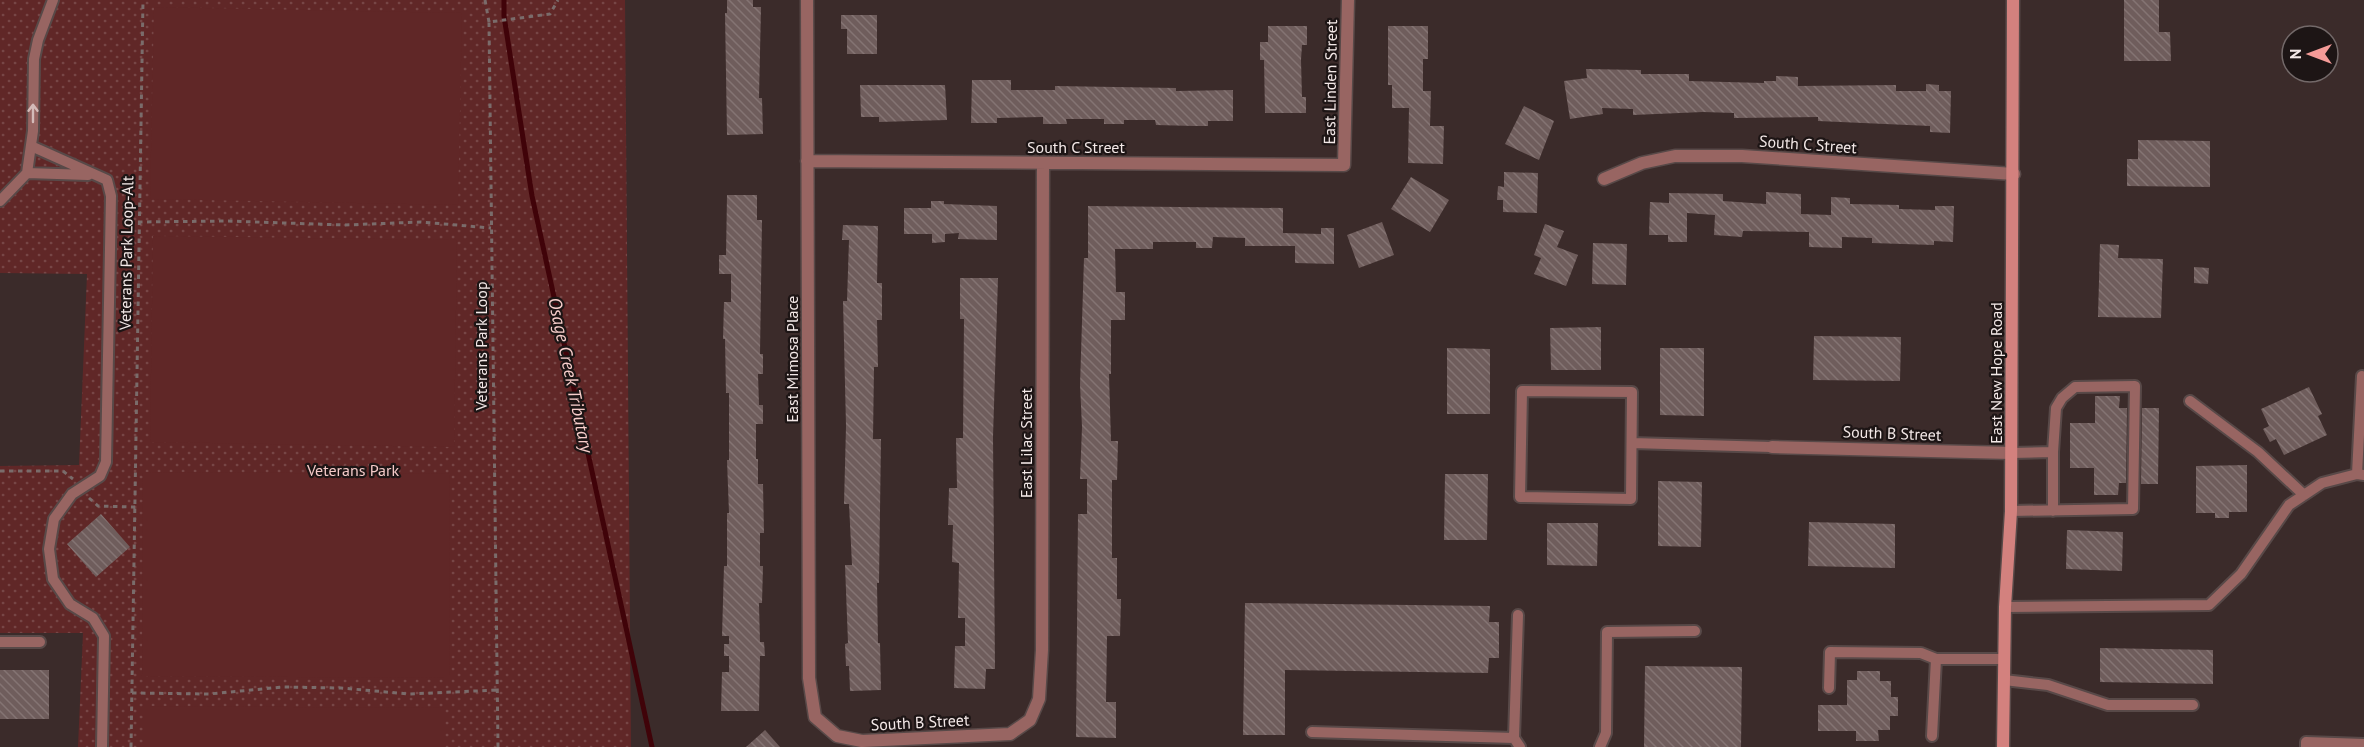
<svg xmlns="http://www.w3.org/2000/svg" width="2364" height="747" font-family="'PT Sans',sans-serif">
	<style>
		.grass { fill: url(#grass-dots) }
		.garden { fill: #602727 }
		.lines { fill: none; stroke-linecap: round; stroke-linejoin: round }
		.stream { stroke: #400309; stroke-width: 5 }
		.building { fill: url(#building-back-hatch) }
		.lane-casing { stroke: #584948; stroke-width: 14 }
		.street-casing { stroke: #584948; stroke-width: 15 }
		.secondary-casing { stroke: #584948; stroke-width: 15 }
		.path { stroke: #7a6c6b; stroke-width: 3; stroke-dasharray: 4.5 4.5; stroke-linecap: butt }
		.lane { stroke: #986562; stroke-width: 10 }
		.street { stroke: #986562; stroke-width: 12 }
		.secondary { stroke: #d3817e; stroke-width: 12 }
		.oneway { stroke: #d3bab8 }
		.labels { text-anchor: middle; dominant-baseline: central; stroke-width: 4.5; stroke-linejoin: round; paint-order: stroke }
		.street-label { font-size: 16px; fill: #f3e8e7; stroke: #1d1515 }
		.park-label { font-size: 16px; fill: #f4cac8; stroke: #1d1515 }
		.water-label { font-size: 18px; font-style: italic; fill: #f8cecb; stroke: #1d1515 }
	</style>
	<defs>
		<pattern id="grass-dots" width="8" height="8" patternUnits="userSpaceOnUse" patternTransform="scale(1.5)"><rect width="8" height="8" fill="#602727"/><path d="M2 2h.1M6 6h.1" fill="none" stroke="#774646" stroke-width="1.8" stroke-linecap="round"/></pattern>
		<pattern id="building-back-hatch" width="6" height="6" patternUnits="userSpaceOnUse" patternTransform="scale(1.5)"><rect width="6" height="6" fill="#6f5d5c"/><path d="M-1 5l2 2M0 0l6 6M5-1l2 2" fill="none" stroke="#847473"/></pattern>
	</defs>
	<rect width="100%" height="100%" fill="#3b2b2a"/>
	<path class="grass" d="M0,0H625L631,747H78L83,633H0V466L79,465L87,274L0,273Z"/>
	<path class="garden" d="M154,7L462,13L458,205L150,199Z
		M153,236L457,240L454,447L150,442Z
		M143,472L450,474L449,678L142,676Z
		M145,706L444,708V747H145Z"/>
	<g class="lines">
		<path class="stream" d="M504,0V16L532,196L652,747"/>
	</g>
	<path class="building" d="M727,0H753V7H761L759,98H762L763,134L727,135L725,13H727Z
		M2124,0H2159V32H2170L2171,61H2124Z
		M841,15H877V54H847V29H841Z
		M1268,26H1307V45H1302L1301,60L1302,97H1306V113H1265L1264,60H1260V42H1268Z
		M1388,26H1428V59H1423V91H1431L1430,126H1444L1443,164L1408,163L1409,108H1392V85H1388Z
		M1586,69L1641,70V74H1689V81L1764,83V81H1776V76L1798,77V86L1896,85V91H1926V84L1939,85V91H1951L1950,133L1930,132V126L1818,121V117L1734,118V113L1703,112L1633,115V109L1602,108L1603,114L1570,119L1564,81L1587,78Z
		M972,80H1011V90H1055V86L1176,88V91L1233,90V121H1208V126H1194L1156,125L1155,120H1124V124H1104V119H1066L1067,124H1043V117L997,118V123H971Z
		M860,85H945L947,120L879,122V117H861Z
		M1524,106L1554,121L1539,160L1505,144Z
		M2138,140L2210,141V187L2127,186V159H2138Z
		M1504,172L1538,173L1537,213L1503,212V200H1497L1498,186L1504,187Z
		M1411,177L1449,200L1430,232L1391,209Z
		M1766,192L1801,194V214L1831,215V197L1850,198V204L1899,205V209L1935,210V206H1954L1953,242L1934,241V245L1872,243V238L1842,237V248L1809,247V232L1743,231L1742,237L1714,235L1715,215L1687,213V242H1668V235H1649L1650,202L1669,203V193L1723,194V201L1766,204Z
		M727,195H757V220H762L760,354H763V374H758L759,405H763V424H756V459H758V484H763L764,533H760V566H763L762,603H759L760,642H764L765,656H760L759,711H721L722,672H729V656H724V644H729V636H722L724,566H727V513H729L727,460H729V393H726L725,339H723L724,302H731V274H719V255H726Z
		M931,201H944V204L997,206V240L958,239L959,233L945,234V242L932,243V234H904V208H931Z
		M1088,206L1283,208V233L1321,234V228H1334V264L1295,263V246H1245V238L1213,237L1212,248H1196V242H1153V249H1115L1116,292H1125V320H1111V374H1109L1111,441H1118L1117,480H1112V558H1117V599H1121L1120,636H1107L1106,702H1116V738L1076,737L1078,514H1087V479H1080L1082,427L1080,385L1084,258H1088Z
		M1382,222L1394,255L1359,268L1347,235Z
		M1545,224L1564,231L1557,247L1578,255L1566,286L1534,274L1541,258L1534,255Z
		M843,225L878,226L877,283H882V320H877L878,367H874L873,439H881L879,583H877L878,643H880L881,690L850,691L849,666H846L845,644L848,643L845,565H852L849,504H844L846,426L843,301H847L849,240H842Z
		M1593,243L1627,244L1626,285L1592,284Z
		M2100,244L2119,245L2118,258L2163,259L2161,318L2098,317Z
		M2194,267L2209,268L2208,284L2194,283Z
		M960,278H998L993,437L995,669H986L985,689L954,688L955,646H965V618H958L959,563L952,562L953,525H948L949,488H957L956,438H963L964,319H960Z
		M1601,327V370H1551L1550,328Z
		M1814,336L1901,337L1900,381L1813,380Z
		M1447,348L1490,349V414H1447Z
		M1660,348H1704V416L1660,415Z
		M2309,387L2322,414L2318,416L2327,435L2284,455L2276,439L2270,442L2263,429L2269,426L2261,409Z
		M2095,396H2120L2119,408H2127L2126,483H2119L2118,495H2094V468H2070V423H2095Z
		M2142,408H2159L2158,484H2141Z
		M2247,465V512H2229V518H2215V513H2196V466Z
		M1445,474H1488L1487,540H1444Z
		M1658,481L1702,482L1701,547L1658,546Z
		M101,514L130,547L96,577L67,544Z
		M1809,522L1895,524V568L1808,566Z
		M1547,523H1598L1597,566L1547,565Z
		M2067,530L2123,532L2122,571L2066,569Z
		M1245,603L1490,606L1489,622H1499V658H1489L1488,673L1285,670V735H1243Z
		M2100,648L2213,650V684L2100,682Z
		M1645,666L1742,667L1741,747H1644Z
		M0,670H49V719H0Z
		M1857,671H1880V681H1891V697H1898V716H1890V730H1878L1879,741H1856V731H1818V705H1847V680H1857Z
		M765,730L780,747H746Z"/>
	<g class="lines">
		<g class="lane-casing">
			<path id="lane" d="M31,146L107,180L111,196L106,462L100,476L72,494L54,519L49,549L53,579L70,604L93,618L104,636L102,747
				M27,173L88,175
				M0,201L27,173L33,131L34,59L38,40L53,0
				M1522,391L1632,392L1631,499L1520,497Z
				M2190,401L2258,452L2304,495
				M1632,443L1772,447
				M2011,453L2053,452
				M2357,474L2362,376
				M2011,511L2133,509L2135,386L2075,387L2062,398L2056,408L2053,452V511
				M2005,607L2209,605L2241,574L2289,505L2322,483L2357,474L2364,475
				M0,642H40
				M2004,680L2048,685L2108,705H2193
				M1829,688L1830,652L1921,653L1936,659
				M1312,732L1514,738L1520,747
				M1932,736L1936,659H2004
				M1514,738L1518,615
				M1600,747L1606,733L1607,632L1695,631
				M2306,747V742L2364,744"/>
		</g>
		<g class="street-casing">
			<path id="street" d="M807,0L809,678L815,717L837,736L862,741L1010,734L1030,720L1039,699L1042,650L1043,163
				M807,161L1344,165L1348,0
				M1604,179L1642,163L1675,156H1742L2014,174
				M1772,447L2011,453"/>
		</g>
		<g class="secondary-casing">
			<path id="secondary" d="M2003,747L2005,607L2011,511L2013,0"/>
		</g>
		<path class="path" d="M485,0L489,22
			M138,222L226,221L345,225L421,222L491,228
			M0,471H63L73,479
			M89,498L98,506L135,507
			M132,693L209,694L283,687L341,688L409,694L498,690
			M131,747L143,0
			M498,747L489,22L550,14L558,0"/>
		<use href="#lane" class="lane"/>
		<use href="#street" class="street"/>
		<use href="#secondary" class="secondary"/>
	</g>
	<defs><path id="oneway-shaft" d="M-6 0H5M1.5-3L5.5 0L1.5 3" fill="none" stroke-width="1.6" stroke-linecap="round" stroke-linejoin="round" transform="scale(1.5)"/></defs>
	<use class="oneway" href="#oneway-shaft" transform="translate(33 113) rotate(-90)"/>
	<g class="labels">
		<g class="street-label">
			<text transform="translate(1330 82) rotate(-89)">East Linden Street</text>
			<text transform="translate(1808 144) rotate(4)">South C Street</text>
			<text x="1076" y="147">South C Street</text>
			<text transform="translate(126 253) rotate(-89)">Veterans Park Loop-Alt</text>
			<text transform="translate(481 346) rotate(-90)">Veterans Park Loop</text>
			<text transform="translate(792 359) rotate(-90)">East Mimosa Place</text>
			<text transform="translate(1996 373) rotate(-90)">East New Hope Road</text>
			<text transform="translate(1892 433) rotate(2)">South B Street</text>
			<text transform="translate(1026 443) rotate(-90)">East Lilac Street</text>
			<text transform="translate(920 722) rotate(-3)">South B Street</text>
		</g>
		<g class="park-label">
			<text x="353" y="470">Veterans Park</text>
		</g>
		<g class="water-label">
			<text transform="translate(571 375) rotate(78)">Osage Creek Tributary</text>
		</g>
	</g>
	<g transform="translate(2310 54) rotate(270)"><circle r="28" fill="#1d1515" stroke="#736969" stroke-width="1.5"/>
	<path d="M0-4.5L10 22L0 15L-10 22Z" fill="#f59b98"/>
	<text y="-9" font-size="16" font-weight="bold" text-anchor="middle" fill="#f3e8e7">N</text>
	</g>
</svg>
